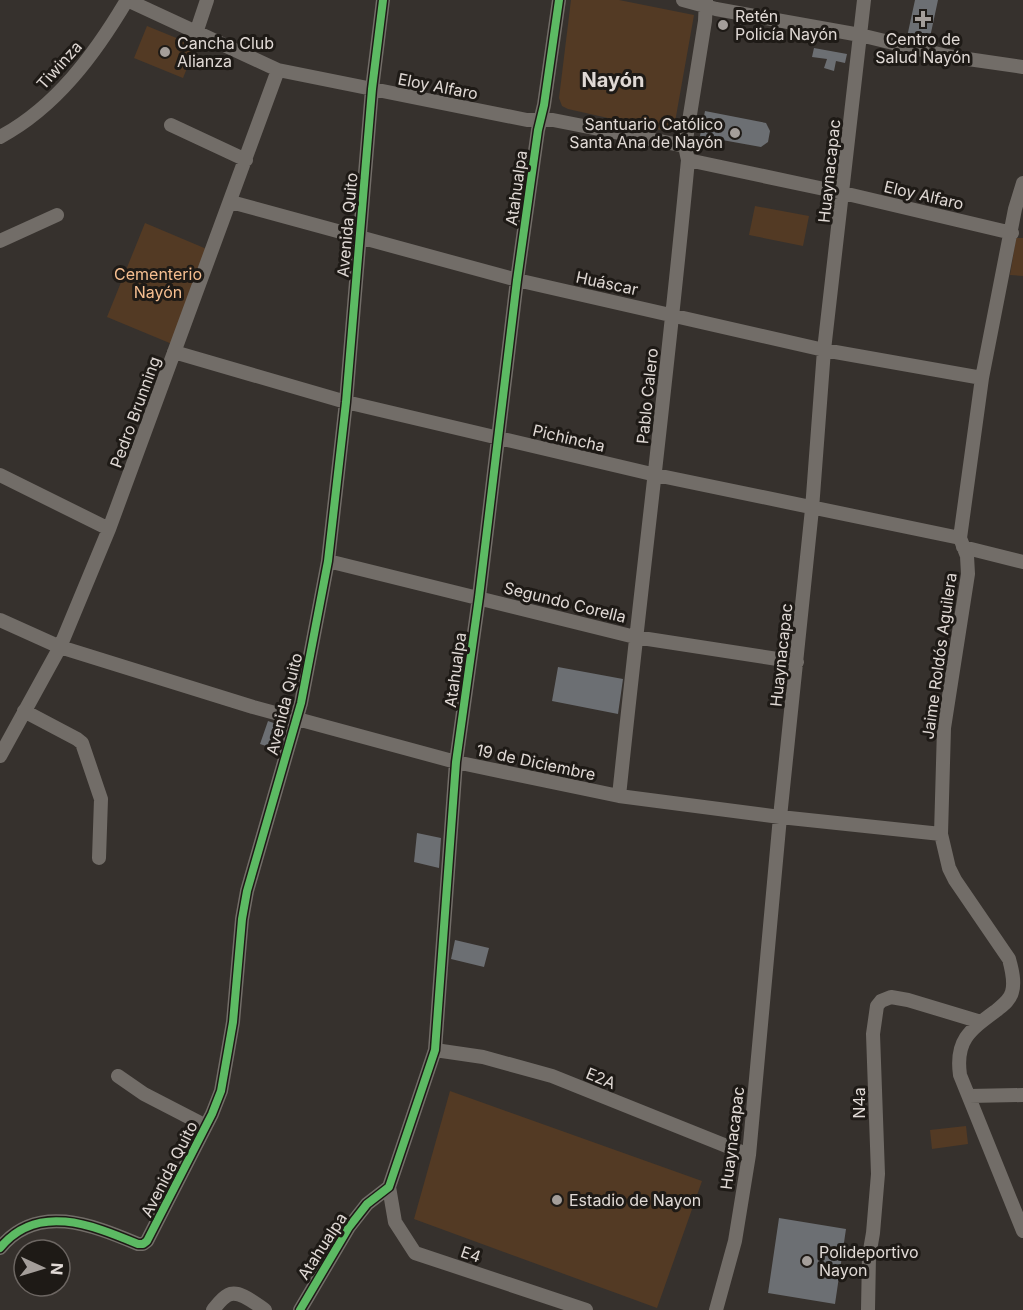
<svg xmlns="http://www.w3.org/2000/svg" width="1023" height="1310" font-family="Inter,sans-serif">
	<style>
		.green { fill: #533a24 }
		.building { fill: #6c6f73 }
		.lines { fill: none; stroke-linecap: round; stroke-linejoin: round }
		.minor { stroke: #726d68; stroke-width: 14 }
		.cycleway-casing { stroke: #1e1a16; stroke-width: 11 }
		.cycleway { stroke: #5cba63; stroke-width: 8 }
		.poi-dot { fill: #a49e9a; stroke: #1e1a16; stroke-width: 2 }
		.labels { text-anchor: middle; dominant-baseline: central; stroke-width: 6; stroke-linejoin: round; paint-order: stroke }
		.poi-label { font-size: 16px; fill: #e0d9d5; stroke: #1e1a16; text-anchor: start }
		.street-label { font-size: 16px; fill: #e0d9d5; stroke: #1e1a16 }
		.park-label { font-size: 16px; fill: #f5be90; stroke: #1e1a16 }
		.quarter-label { font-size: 20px; font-weight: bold; fill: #e0d9d5; stroke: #1e1a16 }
	</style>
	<rect width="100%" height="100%" fill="#36312d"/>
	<path class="green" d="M571,0H619L694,15L675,122C673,129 669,132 661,130L568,109L562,106L559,98Z
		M147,26L196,46L183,78L134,58Z
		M755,206L809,216L803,246L749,235Z
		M145,223L209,250L172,344L107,317Z
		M1016,238H1023V276L1010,275Z
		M450,1091L702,1181L657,1308L414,1219Z
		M966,1126L968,1144L932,1149L930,1130Z"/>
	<path class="building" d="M915,0H938L929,42L907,37Z
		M814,48L847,54L845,63L836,61L834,71L824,68L827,59L812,57Z
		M705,111L766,123L770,131L768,142L761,147L700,136Z
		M558,667L623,679L618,714L552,701Z
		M268,721L285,727L278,750L260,744Z
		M417,833L441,838L439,868L414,862Z
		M455,940L489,948L484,967L451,959Z
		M779,1218L846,1229L835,1304L768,1293Z"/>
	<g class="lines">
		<path class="minor" d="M127,0L278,70L527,120H553L685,146
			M683,0L716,9L860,35L947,56L1023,67
			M196,33L207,0
			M171,125L246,160
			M0,137C56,107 95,54 127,0
			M688,160L843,193L1012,233
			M1023,183L1015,209L982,378L960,538L967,556L968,574L944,728L941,834L949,868L955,880L1009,959C1012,970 1015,982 1012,992C1010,1000 1003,1005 997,1010C970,1030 955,1040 960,1075L1023,1231
			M231,202L517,280L824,350L982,378
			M0,241L57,215
			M174,352L346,402L656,475L960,538
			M0,475L109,529
			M963,547L1023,562
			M328,561L635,637L797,662
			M0,620L60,647L253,707L456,762L619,796L780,817L941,834
			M24,711L77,739L82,743L101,799L99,858
			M0,756L60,647L109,529L278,70
			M619,796C641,584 668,372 688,160L685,146L705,21L706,0
			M435,1050L483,1057L552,1076L749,1155
			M118,1076L144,1094L206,1126
			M969,1096L1023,1095
			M389,1187L395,1222L415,1253L586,1310
			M0,1248C37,1202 92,1225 138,1244H143L147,1241L212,1114L221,1091L233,1022L242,919L247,891L301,703L328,561L346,402L372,89L383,0
			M213,1310C217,1305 222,1298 228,1295C239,1289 256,1304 265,1310
			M300,1310L349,1227L367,1204L389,1187L435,1050L456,762L479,597L517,280L538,130L544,105L559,0
			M716,1310L735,1241L749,1155L780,817L812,509L824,350L864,0
			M868,1310L869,1256L873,1233L878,1174L873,1034L877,1006L881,1001L891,997L908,1000L981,1022"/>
		<g class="cycleway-casing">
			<path id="cycleway" d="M0,1248C37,1202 92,1225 138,1244H143L147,1241L212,1114L221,1091L233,1022L242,919L247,891L301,703L328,561L346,402L372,89L383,0
				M300,1310L349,1227L367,1204L389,1187L435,1050L456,762L479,597L517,280L538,130L544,105L559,0"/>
		</g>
		<use href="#cycleway" class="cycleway"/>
	</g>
	<g class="poi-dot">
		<path d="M920 10h6v6h6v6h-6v6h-6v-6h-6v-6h6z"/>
		<circle cx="723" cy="25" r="6"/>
		<circle cx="165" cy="52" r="6"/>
		<circle cx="735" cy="133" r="6"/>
		<circle cx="557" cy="1200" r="6"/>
		<circle cx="807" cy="1261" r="6"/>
	</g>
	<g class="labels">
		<g class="poi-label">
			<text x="735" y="16">Retén<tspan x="735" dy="18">Policía Nayón</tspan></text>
			<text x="923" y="39" text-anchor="middle">Centro de<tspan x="923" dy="18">Salud Nayón</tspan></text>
			<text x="177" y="43">Cancha Club<tspan x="177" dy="18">Alianza</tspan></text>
			<text x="723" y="124" text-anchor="end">Santuario Católico<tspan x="723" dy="18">Santa Ana de Nayón</tspan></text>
			<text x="569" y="1200">Estadio de Nayon</text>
			<text x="819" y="1252">Polideportivo<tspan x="819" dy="18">Nayon</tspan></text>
		</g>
		<g class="street-label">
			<text transform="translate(59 65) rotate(-48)">Tiwinza</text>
			<text transform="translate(438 86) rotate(11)">Eloy Alfaro</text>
			<text transform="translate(829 171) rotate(-84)">Huaynacapac</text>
			<text transform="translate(516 188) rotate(-82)">Atahualpa</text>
			<text transform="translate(924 195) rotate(13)">Eloy Alfaro</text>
			<text transform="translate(347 225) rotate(-85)">Avenida Quito</text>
			<text transform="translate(607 283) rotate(12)">Huáscar</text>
			<text transform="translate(647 396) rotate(-84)">Pablo Calero</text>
			<text transform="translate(135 412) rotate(-70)">Pedro Brunning</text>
			<text transform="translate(569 438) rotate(13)">Pichincha</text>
			<text transform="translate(565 602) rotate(14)">Segundo Corella</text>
			<text transform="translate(781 655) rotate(-84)">Huaynacapac</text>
			<text transform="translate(939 656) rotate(-82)">Jaime Roldós Aguilera</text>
			<text transform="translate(455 670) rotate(-82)">Atahualpa</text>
			<text transform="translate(284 704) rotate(-76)">Avenida Quito</text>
			<text transform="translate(536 762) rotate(12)">19 de Diciembre</text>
			<text transform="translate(601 1078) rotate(22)">E2A</text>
			<text transform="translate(859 1103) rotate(-90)">N4a</text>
			<text transform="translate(732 1138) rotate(-83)">Huaynacapac</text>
			<text transform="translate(169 1169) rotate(-63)">Avenida Quito</text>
			<text transform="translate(322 1246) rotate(-57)">Atahualpa</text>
			<text transform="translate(471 1254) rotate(19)">E4</text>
		</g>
		<g class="park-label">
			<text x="158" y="274">Cementerio<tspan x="158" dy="18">Nayón</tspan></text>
		</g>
		<g class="quarter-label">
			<text x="613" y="80">Nayón</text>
		</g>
	</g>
	<g transform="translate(42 1268) rotate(94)"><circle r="28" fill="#1e1a16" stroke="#6c6662" stroke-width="1.5"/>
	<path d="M0-4.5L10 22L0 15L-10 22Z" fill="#a49e9a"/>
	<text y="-9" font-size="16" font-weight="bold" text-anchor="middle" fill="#e0d9d5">N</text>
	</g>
</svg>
